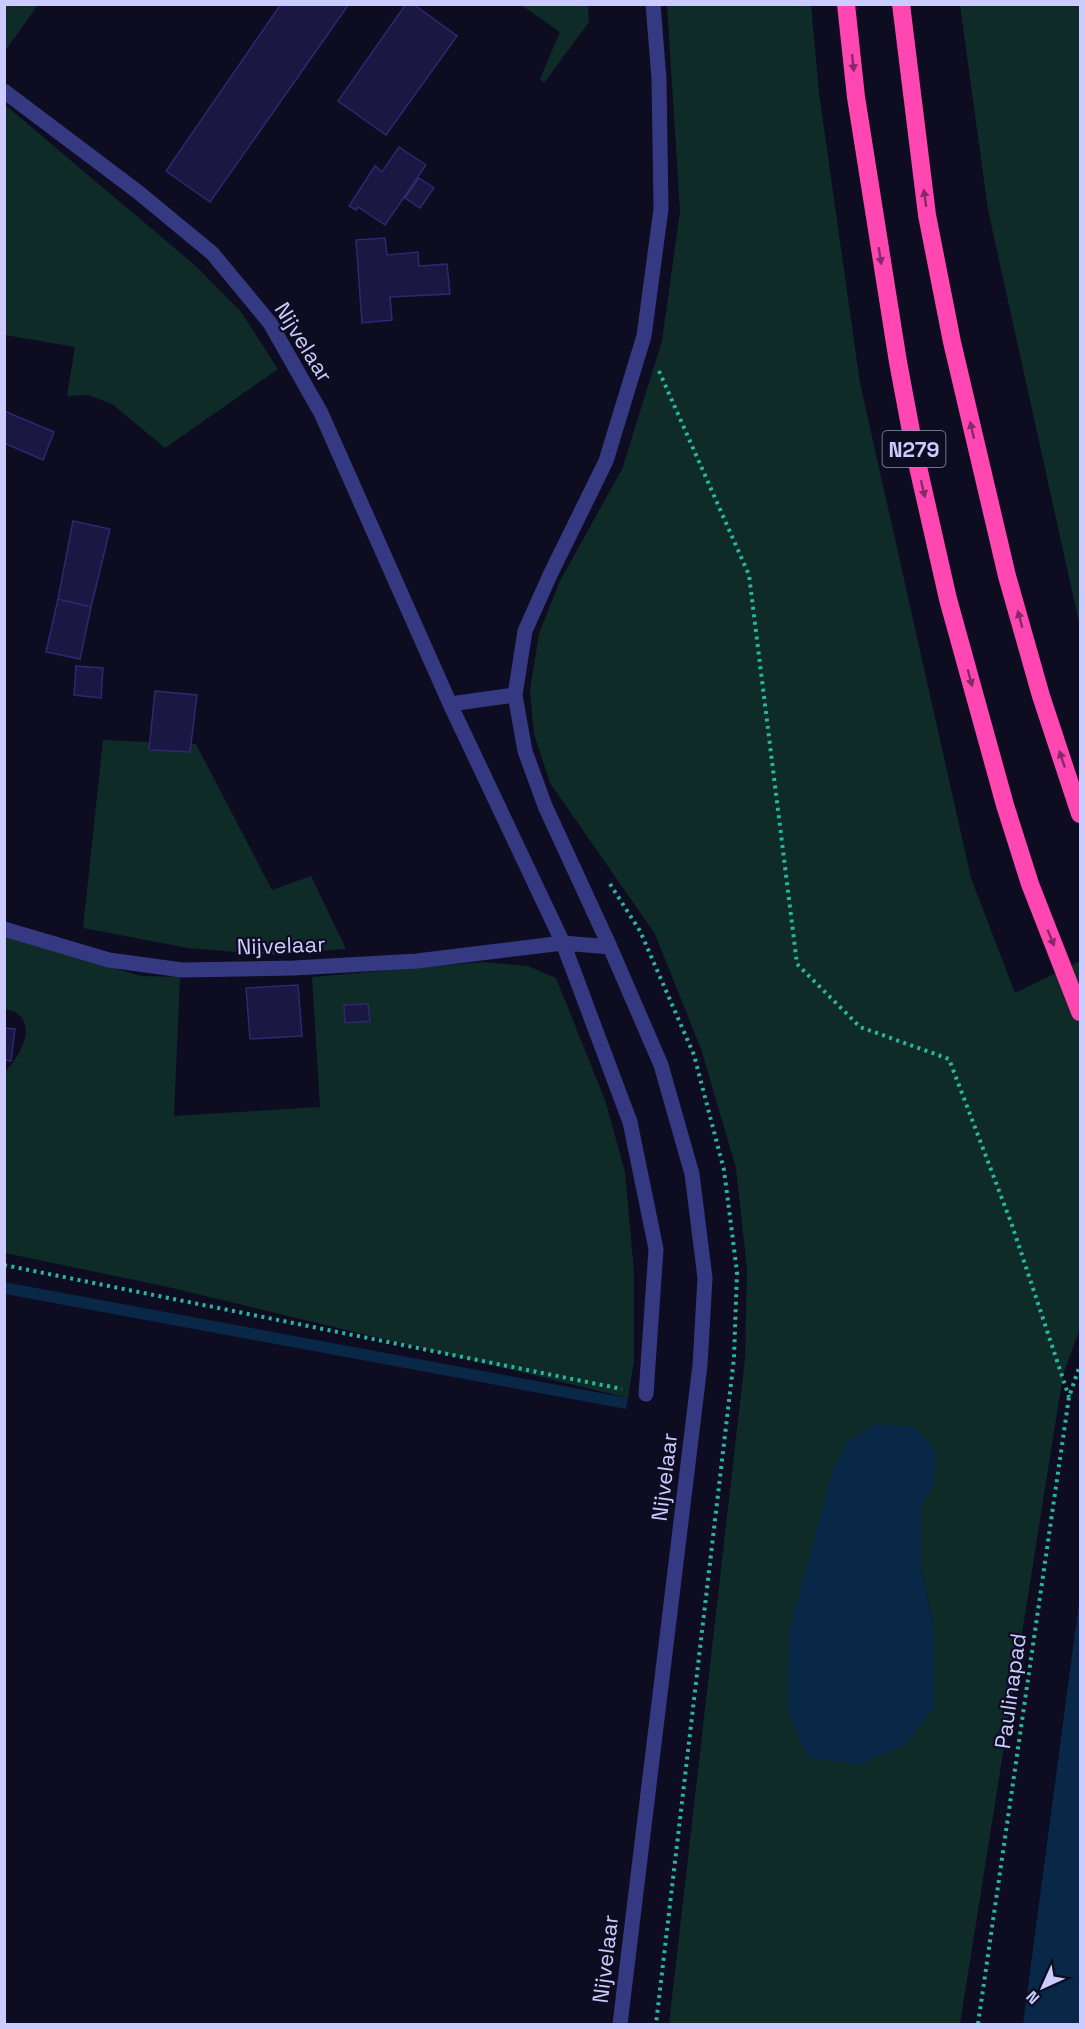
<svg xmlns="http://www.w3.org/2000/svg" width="1085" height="2029" font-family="'Space Grotesk',sans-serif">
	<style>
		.green { fill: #0e2b27; fill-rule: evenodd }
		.water { fill: #092747 }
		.building { fill: #1b1743; stroke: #2f2770; stroke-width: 1.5 }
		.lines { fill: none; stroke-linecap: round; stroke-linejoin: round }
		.path { stroke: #27b7a0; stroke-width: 4; stroke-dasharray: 3 4.5; stroke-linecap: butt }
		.minor { stroke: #343982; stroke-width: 15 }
		.highway { stroke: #ff46b1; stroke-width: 18 }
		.oneway { fill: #862969 }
		.labels { text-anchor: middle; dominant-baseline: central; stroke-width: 4.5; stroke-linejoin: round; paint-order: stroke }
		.shield { fill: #0d0c21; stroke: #9392bc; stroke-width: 1.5 }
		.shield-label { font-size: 21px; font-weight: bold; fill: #cccbff }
		.street-label { font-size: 22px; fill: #cccbff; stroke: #0d0c21 }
	</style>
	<rect width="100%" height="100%" fill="#0d0c21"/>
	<path class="green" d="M5,4L38,5L5,51L4,5Z
		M521,5H588L589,22L544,83L540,79L560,32Z
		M667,5H811L819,93L860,383L971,878L1015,993L1080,961V1328L1063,1375L960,2024H669L745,1359L747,1269L736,1168L701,1049L655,934L550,783L534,734L530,691L539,633L560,581L622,469L662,341L680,211ZM833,1470L933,1483L921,1510V1564L933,1625Z
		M960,5H1080V627L988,210Z
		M4,104L197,267L241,312L278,369L165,448L112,404L88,395L67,396L75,347L5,335Z
		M103,740L196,744L272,890L311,876L346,949L271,955L188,948L83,928Z
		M4,936L141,976L180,977L174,1116L320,1107L312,977L483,962L528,966L556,978L605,1100L625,1172L634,1272V1361L628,1398L168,1287L5,1253V1072C17,1059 37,1030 18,1014C15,1011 8,1010 5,1009Z"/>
	<path class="water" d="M4,1282L628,1398L626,1409L5,1294Z
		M876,1424L914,1427L937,1453L933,1483L921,1510V1564L933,1625L934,1708L905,1745L858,1765L808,1757L788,1712L789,1631L833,1469L848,1441Z
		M1080,1595V2024H1023Z"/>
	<path class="building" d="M281,4H349L210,202L166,171Z
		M406,4H413L457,36L386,135L338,101Z
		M399,147L426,165L385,225L358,207L356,210L349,206L375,166L382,172Z
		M419,178L434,188L420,208L405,198Z
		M385,238L387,255L418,252L419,266L447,264L450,294L390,297L392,320L362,323L356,240Z
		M4,411L54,432L43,460L4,443Z
		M73,521L110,529L91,607L58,599Z
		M58,599L91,607L80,659L46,652Z
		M76,666L103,668L101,698L74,695Z
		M155,691L197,695L190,752L149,750Z
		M298,985L302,1036L250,1039L246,988Z
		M368,1004L370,1021L345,1023L344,1005Z
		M4,1028L15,1029L11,1061L4,1060Z"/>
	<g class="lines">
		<path class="path" d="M659,371L749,575L797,964L860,1027L949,1059L1012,1225L1069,1397
			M610,884L640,931L694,1055L724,1170L737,1272L734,1358L656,2024
			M4,1265L622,1389
			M978,2024L1069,1397L1080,1365"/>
		<path class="minor" d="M4,91L138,192L212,253L270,323L321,413L450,704L563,943L630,1122L656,1249L646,1394
			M450,704L515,695
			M4,929L109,960L182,970L294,968L417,961L563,943L610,947
			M620,2024L700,1365L705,1278L692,1174L661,1065L610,947L545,806L525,751L515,695L525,631L550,575L606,461L644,336L661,209L659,79L653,4"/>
		<path class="highway" d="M846,4L856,97L898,362L916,458L948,599L1005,805L1030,884L1080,1012
			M901,4L927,215L952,342L1007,576L1041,696L1080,814"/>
	</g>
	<defs><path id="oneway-solid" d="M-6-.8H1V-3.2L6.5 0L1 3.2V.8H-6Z" transform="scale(1.5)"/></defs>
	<g class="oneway">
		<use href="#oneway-solid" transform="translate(853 63) rotate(84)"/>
		<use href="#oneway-solid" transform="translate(925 198) rotate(-98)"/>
		<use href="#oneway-solid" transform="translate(880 256) rotate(81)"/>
		<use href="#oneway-solid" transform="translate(972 430) rotate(-103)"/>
		<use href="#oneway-solid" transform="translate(923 489) rotate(77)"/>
		<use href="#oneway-solid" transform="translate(1020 619) rotate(-105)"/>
		<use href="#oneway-solid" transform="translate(970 678) rotate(75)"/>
		<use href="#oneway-solid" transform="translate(1062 759) rotate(-109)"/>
		<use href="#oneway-solid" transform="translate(1051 938) rotate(68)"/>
	</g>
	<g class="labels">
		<rect class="shield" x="882.5" y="431" width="63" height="36" rx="4.5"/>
		<g class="shield-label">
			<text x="914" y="449">N279</text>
		</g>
		<g class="street-label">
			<text transform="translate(304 342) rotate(58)">Nijvelaar</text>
			<text transform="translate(281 945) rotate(-2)">Nijvelaar</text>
			<text transform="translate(664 1477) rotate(-83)">Nijvelaar</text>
			<text transform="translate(1010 1691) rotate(-82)">Paulinapad</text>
			<text transform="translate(605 1959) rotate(-83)">Nijvelaar</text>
		</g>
	</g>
	<rect width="1085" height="2029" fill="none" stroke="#cccbff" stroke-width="12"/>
	<g transform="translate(1043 1987) rotate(225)" stroke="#0d0c21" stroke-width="4.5" paint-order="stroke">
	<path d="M0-4.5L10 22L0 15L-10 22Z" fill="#cccbff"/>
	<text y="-9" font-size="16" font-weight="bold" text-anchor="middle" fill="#cccbff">N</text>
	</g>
</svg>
